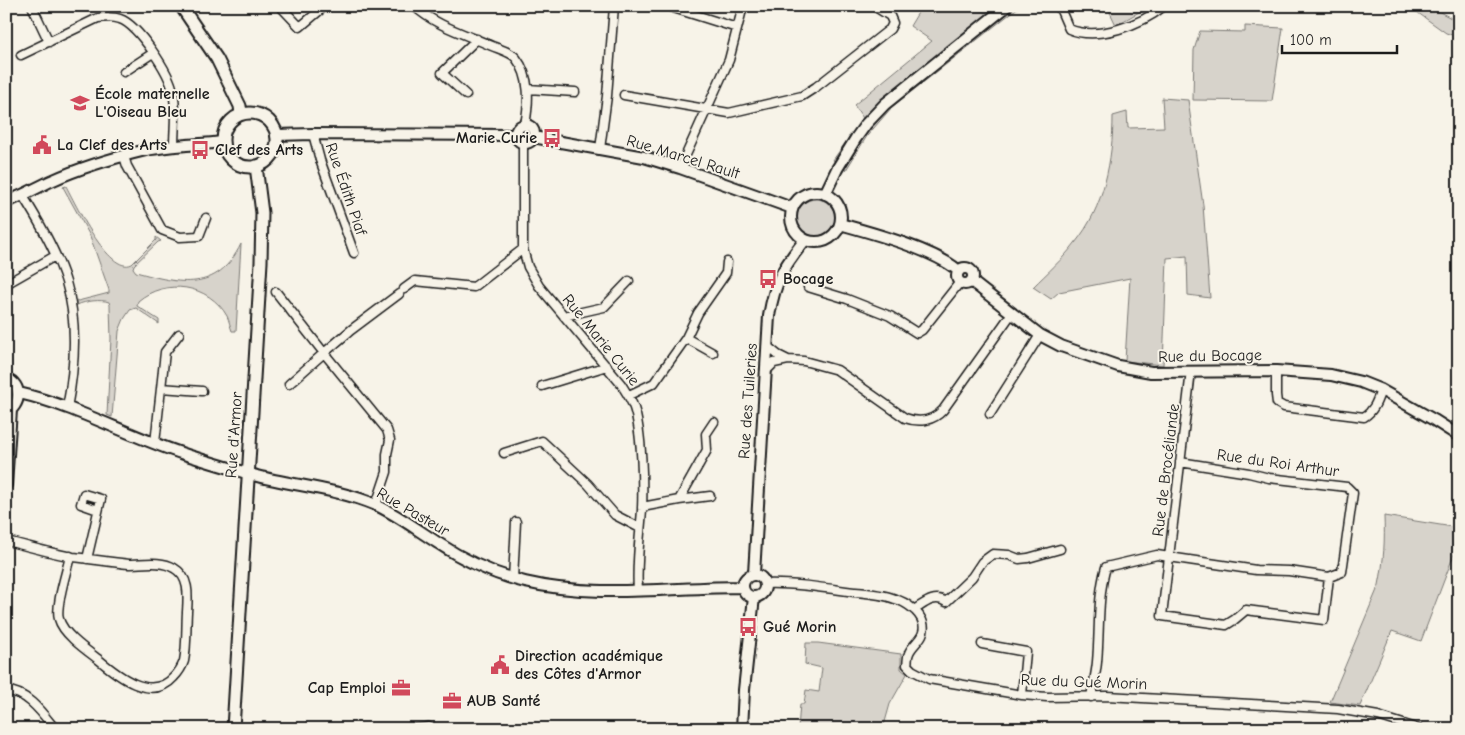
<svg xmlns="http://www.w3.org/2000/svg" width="1465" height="735" font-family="'Comic Neue',sans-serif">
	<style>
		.green { fill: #d7d3cb; stroke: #7a7874 }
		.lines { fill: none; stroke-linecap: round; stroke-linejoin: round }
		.minor-casing { stroke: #1c1c1c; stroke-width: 11 }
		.tertiary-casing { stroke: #1c1c1c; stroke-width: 14 }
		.secondary-casing { stroke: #1c1c1c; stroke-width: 15 }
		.minor { stroke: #f7f3e8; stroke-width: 8 }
		.tertiary { stroke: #f7f3e8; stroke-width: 10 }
		.secondary { stroke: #f7f3e8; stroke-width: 11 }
		.labels { text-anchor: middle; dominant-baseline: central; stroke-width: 4; stroke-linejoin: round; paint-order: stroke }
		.poi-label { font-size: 16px; font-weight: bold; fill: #1c1c1c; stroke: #f7f3e8; text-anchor: start }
		.street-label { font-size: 16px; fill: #1c1c1c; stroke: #f7f3e8 }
	</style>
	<rect width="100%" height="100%" fill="#f7f3e8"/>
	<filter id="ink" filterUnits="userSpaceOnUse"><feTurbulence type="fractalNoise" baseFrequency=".02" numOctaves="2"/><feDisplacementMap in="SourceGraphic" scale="10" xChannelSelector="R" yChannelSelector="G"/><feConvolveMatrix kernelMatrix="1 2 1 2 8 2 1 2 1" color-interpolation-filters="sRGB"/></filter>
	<g filter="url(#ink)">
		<path class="green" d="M922,6H974L986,13L992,6H1020L892,107L867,136L846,170L833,160L863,118L854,105L932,41L910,26Z
			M1107,6H1150L1116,25Z
			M1415,6H1428L1459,22V37L1446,33L1414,10Z
			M1245,26L1283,28L1272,101L1193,100L1194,50L1200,31L1245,32Z
			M1162,98L1188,100L1203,205L1210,298L1188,295L1187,256L1167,258L1163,365L1125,361L1130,278L1059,292L1051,299L1033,287C1047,273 1063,259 1075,243C1104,208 1113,159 1113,116L1127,112L1128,128L1164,127Z
			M66,186C74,201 109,276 132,264L156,240V237L161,241L158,242L134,265L133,268L136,272C180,284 217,293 241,244L236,331H232C230,326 229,320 227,316C209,284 165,278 138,301L137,306L159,320V324L136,308L130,310L124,319L119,331L112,417L107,415L111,339L110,305L109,302C101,299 85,301 77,305L76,300L78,301L109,293V290L90,236L63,187Z
			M797 218a19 19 0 1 1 38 0a19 19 0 1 1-38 0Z
			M1384,516L1459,528V541L1421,641L1392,631L1360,706L1330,702L1379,585C1384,561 1385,540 1384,516Z
			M806,643H818L901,654V669L907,674L890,704L883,729H798L800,704H804L806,690L819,692L822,668L805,664Z"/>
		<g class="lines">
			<g class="minor-casing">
				<path id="minor" d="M32,6L49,42
					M280,6L300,27L325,6
					M414,6C436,26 465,34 492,46C499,49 511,52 516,58C531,77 529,103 525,125
					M667,6L737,28
					M1059,6L1069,29C1097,41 1141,25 1164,6
					M21,55L98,18C105,17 113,16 120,19C138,25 170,73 173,92C177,109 174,128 174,146
					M124,72L153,53
					M528,89L575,92
					M466,95L442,73L477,39
					M624,95L729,113L802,96L816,87L890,29L893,23L890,16L874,6
					M313,134L320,160L354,253
					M523,142V249L528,267L539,286L621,384C626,392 631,399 634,408C642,432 643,484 642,510C640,537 636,563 638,590
					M600,149L607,96L614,6
					M124,156L127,166L162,230L180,237L199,236L206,218
					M680,168L729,60L743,6
					M23,196C38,220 58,255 66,282C78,322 75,367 67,408
					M6,284L55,256
					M808,287L847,299L890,316L917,333L922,330L960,282
					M404,289L415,281L474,287L523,249
					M276,292L324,353L289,384
					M564,316L604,307L629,281
					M686,338L713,353
					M767,346L778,355L788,360
					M1276,371V395L1277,403L1284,407L1364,417C1374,411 1377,401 1381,390
					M765,372L774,363L788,360L804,361L837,370L905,418C919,423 933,421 943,410L1012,313
					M542,386L607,366
					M161,388L202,391
					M629,395L654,383L686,338L698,313L726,273L727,262
					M990,414L1040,335
					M155,443L165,352L179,334
					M504,453L542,441L588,484L615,515L640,528
					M1180,462L1249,473L1269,478L1347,487L1353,493L1342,572L1329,577L1289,571L1256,570L1169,557L1162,616L1226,625L1234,620L1246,610L1324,620L1329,577
					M679,500L710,496
					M376,505L387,472V454L390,440L387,430L324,353L351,330L399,294
					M642,507L679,500L707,450L706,434L714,422
					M6,541C28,546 50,553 73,557C91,559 110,562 129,564C143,564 161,560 174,568C190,577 188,596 187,612C186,628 187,646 184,661C182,667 178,673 174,677C151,703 117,675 98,659C86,650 63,634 59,619C55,606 67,571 70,556
					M87,559L101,499L84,494L81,504L98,510
					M513,579L516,522
					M765,584C794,583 825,588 854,592C867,593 882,594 895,599C906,602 920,612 923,623C927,637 913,643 909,653C907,657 908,661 907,665L912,670L929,679L1022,695L1047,697L1107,696L1338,709L1378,716L1419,729
					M914,610C924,604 934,594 946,602L972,577L982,562L993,554L1009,555L1019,559L1028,558L1060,549
					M982,644L1026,652L1022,695
					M6,691C27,691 43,714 55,729
					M1091,697C1093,685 1096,674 1097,662C1100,630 1097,598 1106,567L1157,555L1169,557L1191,371
					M410,729L429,727L434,729"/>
			</g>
			<g class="tertiary-casing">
				<path id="tertiary" d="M516 134a9 9 0 1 1 18 0a9 9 0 1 1-18 0Z
					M276,135L313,134L516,135
					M533,137L644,157L680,168L792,208
					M791 217a25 25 0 1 1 50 0a25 25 0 1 1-50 0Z
					M825,194L837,169L856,138L866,124L885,104L1007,6
					M6,202C22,196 36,188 51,181C79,168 117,157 146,150C172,145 197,145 223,142
					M840,224C872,233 933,249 959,271
					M957 276a8 8 0 1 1 16 0a8 8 0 1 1-16 0Z
					M971,281L1040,335L1061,346L1118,366L1151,372L1276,371L1331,375L1361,382L1381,390L1434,420L1459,436
					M6,378C23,385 21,405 6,413
					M19,393C76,406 128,436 184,454C208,462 233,469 257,476C296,486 339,489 376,505C398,515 417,530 438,543C465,561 493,574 525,582C596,599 670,587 742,587
					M6,485L11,410
					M754,574L769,316C775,281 783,267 805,240
					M743 586a11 11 0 1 1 22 0a11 11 0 1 1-22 0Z
					M742,729L744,690L754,597"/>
			</g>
			<g class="secondary-casing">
				<path id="secondary" d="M181,6L217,59L240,106L241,114
					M223 140a27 27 0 1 1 54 0a27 27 0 1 1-54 0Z
					M233,729L261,262L262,213L256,166"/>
			</g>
			<use href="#minor" class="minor"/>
			<use href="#tertiary" class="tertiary"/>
			<use href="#secondary" class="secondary"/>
		</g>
	</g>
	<defs>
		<g id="school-bare" transform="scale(1.5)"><path d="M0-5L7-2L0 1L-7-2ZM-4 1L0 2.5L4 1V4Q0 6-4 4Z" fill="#d1495b" stroke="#f7f3e8" stroke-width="2.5" paint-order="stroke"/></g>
		<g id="bus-bare" transform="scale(1.5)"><path d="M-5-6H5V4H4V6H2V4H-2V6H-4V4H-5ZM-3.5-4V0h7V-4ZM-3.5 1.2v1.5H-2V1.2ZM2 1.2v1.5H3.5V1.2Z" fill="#d1495b" stroke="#f7f3e8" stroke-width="2.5" paint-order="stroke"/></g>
		<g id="civic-bare" transform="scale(1.5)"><path d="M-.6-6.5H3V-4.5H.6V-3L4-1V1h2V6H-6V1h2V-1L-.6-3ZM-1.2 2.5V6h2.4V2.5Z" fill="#d1495b" stroke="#f7f3e8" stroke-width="2.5" paint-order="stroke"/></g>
		<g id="office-bare" transform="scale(1.5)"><path d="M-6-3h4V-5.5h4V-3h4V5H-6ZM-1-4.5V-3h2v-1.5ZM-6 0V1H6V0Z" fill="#d1495b" stroke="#f7f3e8" stroke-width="2.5" paint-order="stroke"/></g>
	</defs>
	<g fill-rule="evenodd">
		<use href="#school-bare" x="80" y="103"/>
		<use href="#bus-bare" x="552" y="138"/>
		<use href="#civic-bare" x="42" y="145"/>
		<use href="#bus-bare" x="200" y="150"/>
		<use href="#bus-bare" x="768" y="279"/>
		<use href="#bus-bare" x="748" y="627"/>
		<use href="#civic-bare" x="500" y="665"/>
		<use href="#office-bare" x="401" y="688"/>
		<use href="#office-bare" x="452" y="701"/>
	</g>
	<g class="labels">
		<g class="poi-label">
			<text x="95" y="94">École maternelle<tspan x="95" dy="18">L'Oiseau Bleu</tspan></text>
			<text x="537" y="138" text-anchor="end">Marie Curie</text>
			<text x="57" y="145">La Clef des Arts</text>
			<text x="215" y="150">Clef des Arts</text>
			<text x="783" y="279">Bocage</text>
			<text x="763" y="627">Gué Morin</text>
			<text x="515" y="656">Direction académique<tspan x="515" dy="18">des Côtes d'Armor</tspan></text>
			<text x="386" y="688" text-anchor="end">Cap Emploi</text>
			<text x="467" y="701">AUB Santé</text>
		</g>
		<g class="street-label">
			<text transform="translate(683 157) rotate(17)">Rue Marcel Rault</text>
			<text transform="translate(346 189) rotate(71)">Rue Édith Piaf</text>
			<text transform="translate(601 340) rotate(51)">Rue Marie Curie</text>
			<text transform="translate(1210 356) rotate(-1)">Rue du Bocage</text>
			<text transform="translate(748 401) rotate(-86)">Rue des Tuileries</text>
			<text transform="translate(234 435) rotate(-86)">Rue d'Armor</text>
			<text transform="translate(1278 463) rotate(8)">Rue du Roi Arthur</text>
			<text transform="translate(1166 470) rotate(-83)">Rue de Brocéliande</text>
			<text transform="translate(413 512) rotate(30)">Rue Pasteur</text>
			<text transform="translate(1084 682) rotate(2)">Rue du Gué Morin</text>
		</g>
	</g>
	<rect width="1465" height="735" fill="none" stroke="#f7f3e8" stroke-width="25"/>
	<rect x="12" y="12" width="1440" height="710" fill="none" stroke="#1c1c1c" stroke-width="2" filter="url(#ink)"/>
	<path d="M1282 45v8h115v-8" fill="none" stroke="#1c1c1c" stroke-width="2.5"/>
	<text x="1290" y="45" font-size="15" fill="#1c1c1c" stroke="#f7f3e8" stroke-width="4" paint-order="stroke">100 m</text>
</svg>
